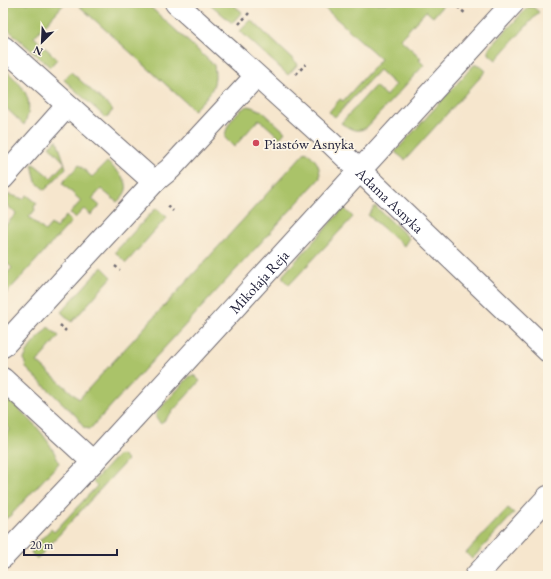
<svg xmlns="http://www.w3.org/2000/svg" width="551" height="579" font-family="'EB Garamond',serif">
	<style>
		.green { fill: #aac369; stroke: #667252 }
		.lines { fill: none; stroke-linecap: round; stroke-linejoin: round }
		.minor-casing { stroke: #6c676e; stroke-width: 24 }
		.path { stroke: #6c676e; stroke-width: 2.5; stroke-dasharray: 3 3; stroke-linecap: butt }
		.minor { stroke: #fff; stroke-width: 22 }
		.poi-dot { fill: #d1495b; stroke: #fcf5e5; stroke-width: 1.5 }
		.labels { text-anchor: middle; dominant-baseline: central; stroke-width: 3.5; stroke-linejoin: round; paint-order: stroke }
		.poi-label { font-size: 15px; fill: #22223b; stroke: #fcf5e5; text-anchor: start }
		.street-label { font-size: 15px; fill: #22223b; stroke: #fcf5e5 }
	</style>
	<rect width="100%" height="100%" fill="#fcf5e5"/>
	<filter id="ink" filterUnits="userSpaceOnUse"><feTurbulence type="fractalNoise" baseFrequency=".025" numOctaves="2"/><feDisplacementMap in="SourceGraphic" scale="8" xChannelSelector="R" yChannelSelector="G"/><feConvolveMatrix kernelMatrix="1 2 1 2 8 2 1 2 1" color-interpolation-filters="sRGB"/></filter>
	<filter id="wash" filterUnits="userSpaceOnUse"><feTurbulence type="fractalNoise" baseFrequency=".012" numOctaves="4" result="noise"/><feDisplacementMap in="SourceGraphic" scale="16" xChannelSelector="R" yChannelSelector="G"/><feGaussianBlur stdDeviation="0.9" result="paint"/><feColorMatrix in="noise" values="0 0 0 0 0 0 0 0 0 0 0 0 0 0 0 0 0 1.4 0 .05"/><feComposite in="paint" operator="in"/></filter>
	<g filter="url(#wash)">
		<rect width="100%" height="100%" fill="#f6e6cd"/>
		<path class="green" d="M3,3H65L34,37L57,59L50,67L3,25Z
			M76,3H146L214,65C218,89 209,94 194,110Z
			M209,3H231L242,12L232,23Z
			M319,3H445L433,17L426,11L400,39L421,58L419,60L424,65L366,128C356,133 350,129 341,123L375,86L386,96L395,85L379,70L335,117L329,112L340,99L343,101L381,59Z
			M528,7H533L539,12L496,60L489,54V49Z
			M251,20L298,64L288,75L240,31Z
			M474,65H479L486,71L405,160L395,152Z
			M3,68C21,84 37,98 24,125L3,105Z
			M71,72L113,110L106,118L64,80Z
			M249,106L262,111L285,132L280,138L259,119L234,147L225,138C225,126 237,109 249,106Z
			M57,140L66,168L45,190L36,182L32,164L35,165L51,178L65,163L49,146Z
			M306,151C316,160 320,164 320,178L90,429L84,428L77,417L26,368L24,359L30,347L48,327L59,336L37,362L79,399Z
			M107,162C121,175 137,185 117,202L101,189L92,199L100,206L91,215L84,209L75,218L70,213L81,201L62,183L79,165L92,177Z
			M3,195H11L23,199L27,195L37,203L34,207L35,210L29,217L45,231L51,224L56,228L66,216L71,222L3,297V277L12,268L3,259V228L16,214L3,201Z
			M375,206L409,238L404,246L368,215Z
			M156,208L167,217L126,263L115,252Z
			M344,208L353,217L289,285L283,279V275Z
			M102,267L112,277L72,322L61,312Z
			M190,376H195L200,381L161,424L156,418V413Z
			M3,395C26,415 48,434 59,463L10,516L3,520V436L10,429L3,423Z
			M122,455L127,460L37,559L32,554L31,550L51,529L54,532L97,486L93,482L117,456Z
			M508,508L514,513L472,559L466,553Z"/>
	</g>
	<g filter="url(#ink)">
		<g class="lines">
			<g class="minor-casing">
				<g id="minor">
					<path id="s1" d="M176,3L331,143L548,351"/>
					<path d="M3,47L154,182"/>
					<path d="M3,178L67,106"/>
					<path d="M3,346L154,182L170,169L256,76"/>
					<path d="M3,379L93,462"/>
					<path id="s2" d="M3,557L93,462L513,3"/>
					<path d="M476,576L548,497"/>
				</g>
			</g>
			<path class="path" d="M453,3L466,14
				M239,24L249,13
				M296,74L306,64
				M168,206L173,211
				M115,266L120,270
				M60,325L66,331
				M3,427L7,430L3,434"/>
			<use href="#minor" class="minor"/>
		</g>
	</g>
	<circle class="poi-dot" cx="256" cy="143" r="4"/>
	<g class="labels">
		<g class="poi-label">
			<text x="264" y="143">Piastów Asnyka</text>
		</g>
		<g class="street-label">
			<text stroke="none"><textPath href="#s1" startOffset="291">Adama Asnyka</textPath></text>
			<text stroke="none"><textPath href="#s2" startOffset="376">Mikołaja Reja</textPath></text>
		</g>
	</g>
	<rect width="551" height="579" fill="none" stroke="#fcf5e5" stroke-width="16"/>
	<g transform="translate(42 42) rotate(204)" stroke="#fcf5e5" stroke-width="3" paint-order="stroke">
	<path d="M0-3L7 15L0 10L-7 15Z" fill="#22223b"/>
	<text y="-6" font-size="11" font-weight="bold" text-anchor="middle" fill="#22223b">N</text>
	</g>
	<path d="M24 549v6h93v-6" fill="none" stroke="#22223b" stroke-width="2"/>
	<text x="30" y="549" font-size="12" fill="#22223b" stroke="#fcf5e5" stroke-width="3" paint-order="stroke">20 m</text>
</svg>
